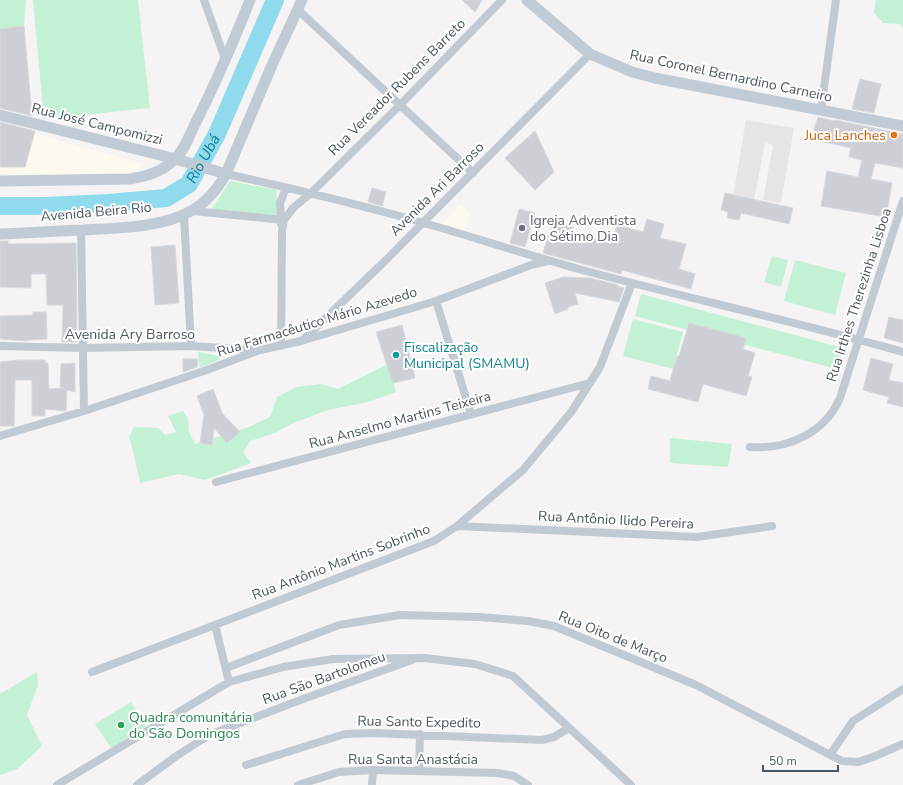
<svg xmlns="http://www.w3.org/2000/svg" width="903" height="785" font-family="'Nunito Sans',sans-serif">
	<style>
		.commercial { fill: #fdf9ef }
		.education { fill: #e6e4e5 }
		.green { fill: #c3f1d5 }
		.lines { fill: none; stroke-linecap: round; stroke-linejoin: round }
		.river { stroke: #90daee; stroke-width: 18 }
		.building { fill: #cdcfd5; stroke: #d7d9de }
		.street { stroke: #c1cad2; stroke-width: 8 }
		.secondary { stroke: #c1cbd6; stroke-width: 11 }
		.food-dot { fill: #e8710a; stroke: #fff; stroke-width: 1.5 }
		.worship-dot { fill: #6b7280; stroke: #fff; stroke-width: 1.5 }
		.culture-dot { fill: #0f9aa8; stroke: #fff; stroke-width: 1.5 }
		.leisure-dot { fill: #2e9e5b; stroke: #fff; stroke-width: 1.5 }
		.labels { text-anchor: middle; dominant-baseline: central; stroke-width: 4; stroke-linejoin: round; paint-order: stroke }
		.street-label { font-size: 14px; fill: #4a5661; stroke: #fff }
		.food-label { font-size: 14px; fill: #c56008; stroke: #fff; text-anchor: end }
		.worship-label { font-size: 14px; fill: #5b616d; stroke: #fff; text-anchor: start }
		.culture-label { font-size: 14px; fill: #0d838f; stroke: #fff; text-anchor: start }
		.leisure-label { font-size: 14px; fill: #27864d; stroke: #fff; text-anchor: start }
		.water-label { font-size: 15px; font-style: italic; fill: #0c7c9b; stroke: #fff }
	</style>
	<rect width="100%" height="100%" fill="#f5f3f3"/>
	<path class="commercial" d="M0,124L141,163L139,174L0,176Z
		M460,204L470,212L463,234L440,227Z"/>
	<path class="education" d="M746,120L794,128L781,203L763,200L773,145L765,143L754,200L733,197Z"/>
	<path class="green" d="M0,0H26L24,26L0,29Z
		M33,0H138L150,108L44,119Z
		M876,0H903V29L900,24L883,23L874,13Z
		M230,181L277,190L276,216L211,210Z
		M772,256L788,260L781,287L764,282Z
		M795,260L846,273L835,315L784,301Z
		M641,294L843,348L837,369L635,316Z
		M633,319L683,332L673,369L623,356Z
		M198,352L225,357L200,368Z
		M388,364L396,392L368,402L328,410L293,423L275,433L250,441L243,452L251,463L205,480L179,474L140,483L134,455L129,437L134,427L158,428L165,435L176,432L168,416L183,411L188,418L189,432L195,444L249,427L270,417L277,397L296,387L321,384L338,389Z
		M670,438L732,444L728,467L670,463Z
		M37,672L38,685L27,715L42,746L17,769L0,775V694Z
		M131,702L146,726L111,748L95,724Z"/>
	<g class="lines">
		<path class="river" id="s1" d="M0,206H45L108,203L166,198L189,184L217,134L275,0"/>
	</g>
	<path class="building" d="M462,0H482L475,12Z
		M24,26L32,116L0,108V29Z
		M860,79L881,84L874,113L852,109Z
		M818,117L834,121L835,120L903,134V168L875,163L871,179L892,183L886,217L821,206L827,171L858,177L862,160L849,157L851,148L811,139Z
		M0,122L35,131L25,167H0Z
		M535,131L554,172L535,190L505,158Z
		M372,188L386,192L382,206L368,202Z
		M725,193L793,208L789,224L741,213L739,220L727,218L728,212L721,210Z
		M519,209L535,213L525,247L510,243Z
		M647,219L664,224L660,238L686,244L679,269L695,274L691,289L622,270L621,274L543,253L553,221L573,227L570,237L590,240L591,238L612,243L617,225L643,232Z
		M0,241H8V244L76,243L77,307L76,342H62L63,305H47L46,274H31V288L0,287Z
		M175,245L179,303L155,305L151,247Z
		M563,277L590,278L618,285L617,286L624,288L619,302L575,293L578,304L568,307V309L555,314L545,283Z
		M33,312H46L47,339L28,340V341L0,339V316L33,315Z
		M889,317L903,320V343L884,338Z
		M689,323L743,337L746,339L743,349L755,353L748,376L752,377L746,396L703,384L698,402L648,389L651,376L670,381L677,356H679Z
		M402,325L415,378L393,383L376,332Z
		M871,358L893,364L889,380L903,383V407L887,403L889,397L863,390Z
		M183,359H198L197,367L183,372Z
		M19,360H45V363H48L49,389L64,388L60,387L61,364L75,363V392L67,390L66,411L45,409V416H32V380H15L14,426H0V362Z
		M213,389L222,413L240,432L227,443L214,428L212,445L200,443L204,415L197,396Z"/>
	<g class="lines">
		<path class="street" d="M204,0L225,59
			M297,9L473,173
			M821,110L836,0
			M226,174C291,188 356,204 421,222C476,238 531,256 586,271C691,299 798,322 903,352
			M193,211L284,220
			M184,215L191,346
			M281,224L280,203L286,188
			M81,230L84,411
			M436,301L471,414
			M303,340L386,260L590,54
			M0,346L83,348L191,346L255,350
			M281,346L282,231L284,220L293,208L311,193L400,105L502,0
			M0,436L84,411L204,371L260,350L301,341L436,301L531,265L548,261
			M750,447C787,450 825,433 840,398L903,201
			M216,482L590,383
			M457,526L697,537L772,526
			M215,625L229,682
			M226,668L339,625L400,615L479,617L528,621L554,626L696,685L842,761L858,762L873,757L903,744
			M92,672L434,541L457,526L523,470L572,411L600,367L632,283
			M830,755L853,721L903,689
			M246,765L345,734L374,733L542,740L554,737L569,728
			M419,771L420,734
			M57,785L229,682L283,667L333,659L425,658L475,664L513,676L631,785
			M137,785L175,757L209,735L303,699L412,660
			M298,785L339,772L373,770L498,773L514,776L528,785
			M372,785L373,770"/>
		<path class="secondary" d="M527,0L590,54L632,72L655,78L903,126
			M0,115L176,159L226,174
			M0,181L130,179C148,176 161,172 174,160C184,151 189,137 194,126C215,85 233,43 250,0
			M0,234C28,233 55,231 83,230C115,228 162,228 191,211C206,203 218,188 226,174L272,65L302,0"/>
	</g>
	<circle class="food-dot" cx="894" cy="135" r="4"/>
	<circle class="worship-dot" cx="522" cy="228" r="4"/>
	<circle class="culture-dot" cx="396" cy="355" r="4"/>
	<circle class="leisure-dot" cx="121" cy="725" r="4"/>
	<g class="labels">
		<g class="street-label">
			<text transform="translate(731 76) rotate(12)">Rua Coronel Bernardino Carneiro</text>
			<text transform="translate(397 87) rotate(-45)">Rua Vereador Rubens Barreto</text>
			<text transform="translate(97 124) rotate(14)">Rua José Campomizzi</text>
			<text transform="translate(437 189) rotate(-45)">Avenida Ari Barroso</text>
			<text transform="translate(96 212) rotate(-5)">Avenida Beira Rio</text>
			<text transform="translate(859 295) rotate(-72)">Rua Irthes Therezinha Lisboa</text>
			<text transform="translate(317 322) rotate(-17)">Rua Farmacêutico Mário Azevedo</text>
			<text x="130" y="334">Avenida Ary Barroso</text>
			<text transform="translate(400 420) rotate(-15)">Rua Anselmo Martins Teixeira</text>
			<text transform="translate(616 520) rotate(3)">Rua Antônio Ilido Pereira</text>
			<text transform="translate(341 562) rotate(-21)">Rua Antônio Martins Sobrinho</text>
			<text transform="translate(613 637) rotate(22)">Rua Oito de Março</text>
			<text transform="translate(324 678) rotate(-20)">Rua São Bartolomeu</text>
			<text transform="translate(419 722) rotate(1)">Rua Santo Expedito</text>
			<text x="413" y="759">Rua Santa Anastácia</text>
		</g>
		<g class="food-label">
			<text x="886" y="135">Juca Lanches</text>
		</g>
		<g class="worship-label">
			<text x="530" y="220">Igreja Adventista<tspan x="530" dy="16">do Sétimo Dia</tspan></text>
		</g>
		<g class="culture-label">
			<text x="404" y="347">Fiscalização<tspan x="404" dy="16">Municipal (SMAMU)</tspan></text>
		</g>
		<g class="leisure-label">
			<text x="129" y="717">Quadra comunitária<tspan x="129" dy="16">do São Domingos</tspan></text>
		</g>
		<g class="water-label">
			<text stroke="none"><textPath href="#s1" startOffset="222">Rio Ubá</textPath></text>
		</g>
	</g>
	<path d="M763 765v6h75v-6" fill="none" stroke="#4a5661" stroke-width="2"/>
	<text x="769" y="765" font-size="12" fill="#4a5661" stroke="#ffffff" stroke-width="3" paint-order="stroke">50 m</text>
</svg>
